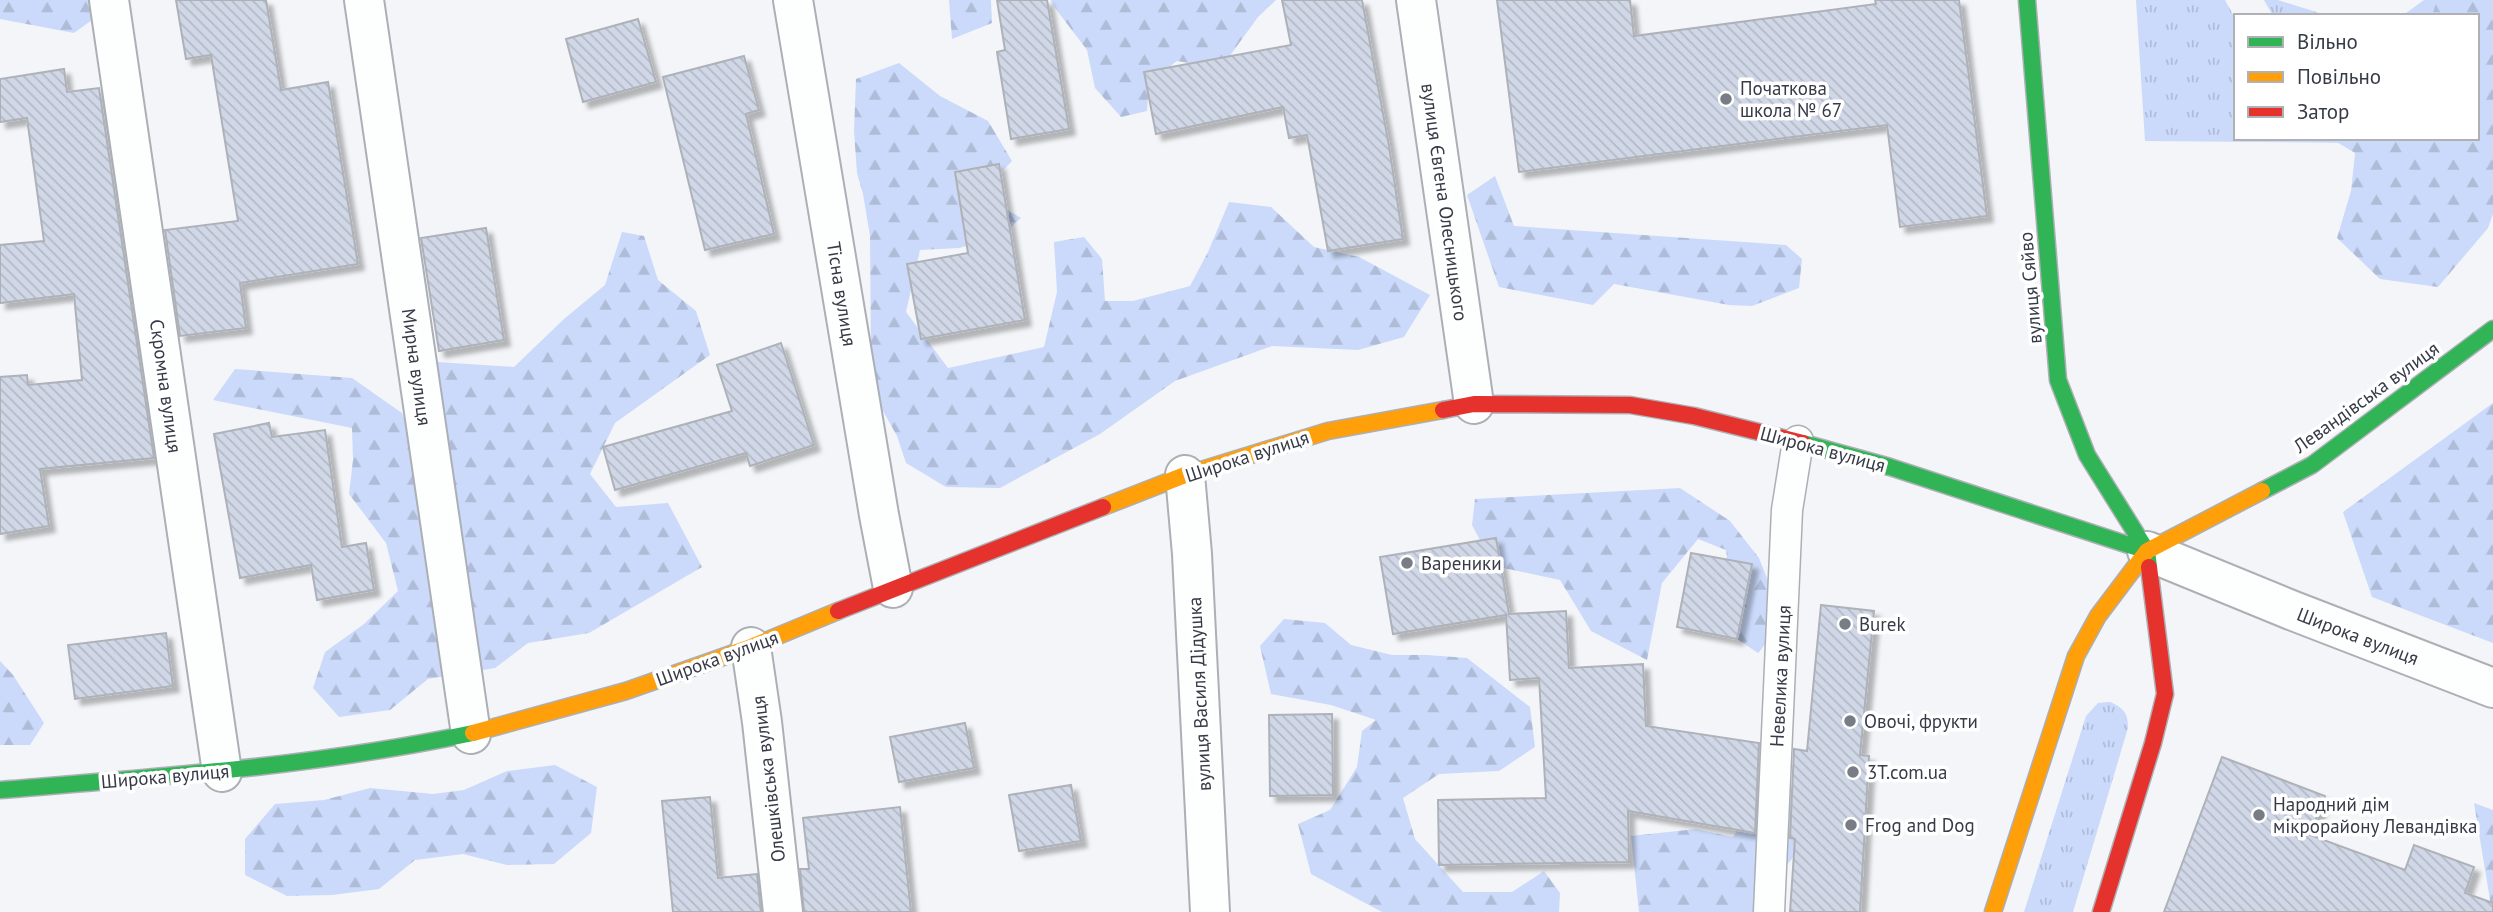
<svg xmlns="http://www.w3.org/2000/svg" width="2493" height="912" font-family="'PT Sans',sans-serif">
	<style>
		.grass { fill: url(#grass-tufts) }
		.forest { fill: url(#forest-firs) }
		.building { fill: url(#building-back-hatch); stroke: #aeb2b8; stroke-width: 2; filter: url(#shadow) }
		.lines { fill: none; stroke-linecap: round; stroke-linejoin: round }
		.lane-casing { stroke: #acafb5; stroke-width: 33 }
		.street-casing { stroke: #acafb5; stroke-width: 42 }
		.fast-casing { stroke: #acafb5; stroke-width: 19 }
		.slow-casing { stroke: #acafb5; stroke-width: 19 }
		.jam-casing { stroke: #acafb5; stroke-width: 19 }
		.lane { stroke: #fdfefe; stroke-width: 30 }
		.street { stroke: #fdfefe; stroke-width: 38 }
		.fast { stroke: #30b455; stroke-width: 16 }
		.slow { stroke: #ff9f0a; stroke-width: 16 }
		.jam { stroke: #e5322d; stroke-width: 16 }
		.poi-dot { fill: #787c85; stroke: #fff; stroke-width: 2.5 }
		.labels { text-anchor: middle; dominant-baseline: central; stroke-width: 7; stroke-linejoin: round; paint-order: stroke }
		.poi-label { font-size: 19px; fill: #363b47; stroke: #fff; text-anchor: start }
		.street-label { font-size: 19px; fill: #363b47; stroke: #fff }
	</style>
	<defs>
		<pattern id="grass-tufts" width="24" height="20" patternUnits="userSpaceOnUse" patternTransform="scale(1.75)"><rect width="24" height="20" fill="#cbdafa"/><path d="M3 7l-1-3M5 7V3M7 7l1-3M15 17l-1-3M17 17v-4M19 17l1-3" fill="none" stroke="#afbcd8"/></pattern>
		<pattern id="forest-firs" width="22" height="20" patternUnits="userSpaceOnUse" patternTransform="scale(1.75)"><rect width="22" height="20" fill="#cbdafa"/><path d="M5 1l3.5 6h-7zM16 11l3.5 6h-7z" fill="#afbcd8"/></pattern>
		<pattern id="building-back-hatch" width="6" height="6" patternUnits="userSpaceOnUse" patternTransform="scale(1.75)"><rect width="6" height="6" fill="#d0d7e6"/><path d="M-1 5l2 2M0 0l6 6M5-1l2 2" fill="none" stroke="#b3b9c7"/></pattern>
		<filter id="shadow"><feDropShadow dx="6" dy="6" stdDeviation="2" flood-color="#0004"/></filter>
	</defs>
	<rect width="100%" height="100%" fill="#f3f5f8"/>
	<path class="grass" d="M2136,0H2225L2236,20V138H2462L2461,144L2145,141Z
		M2264,0H2278L2329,16H2273Z
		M2424,0H2482L2477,16H2402Z
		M2110,702C2124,708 2128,713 2128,728L2073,912H2024L2086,716L2098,703Z"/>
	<path class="forest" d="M0,0H95L96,17L74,33L0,19Z
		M949,0H991L992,23L952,39Z
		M1051,0H1276L1258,17L1221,68L1177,61L1149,82L1147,111L1121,117L1095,88L1087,50L1052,4Z
		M2437,0H2493V214L2488,228L2438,287L2380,279L2337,238L2351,191L2355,153L2330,138H2477V16H2432Z
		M899,63L940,96L988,121L1012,161L981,193L1021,218L1000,237L959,248L920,250L906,312L948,368L1044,347L1057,292L1054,242L1084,237L1102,259L1105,301H1133L1190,286L1208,252L1229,202L1271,207L1314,247L1359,257L1430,295L1404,337L1358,350L1272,346L1175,381L1100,434L1000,488L946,487L906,463L897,436L874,395L871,352L870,236L863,194L857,173L854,131L856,79Z
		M1495,176L1514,226L1786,245L1802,259L1799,288L1752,306L1729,305L1614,284L1593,305L1499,287L1467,195Z
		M622,232L644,236L658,280L696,311L710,355L615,423L590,474L616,507L668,503L702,567L589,633L528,643L495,668L428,679L390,710L339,717L313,688L325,652L364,624L398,591L386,543L349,494L353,460L352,428L213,400L235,369L352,378L402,413L423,466L438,362L514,367L564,319L605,285Z
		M2493,403V643L2372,597L2343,512Z
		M1680,488L1730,521L1759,558L1784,621L1758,653L1737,639L1726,550L1698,539L1662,583L1647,660L1591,631L1560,580L1494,566L1472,525L1475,499Z
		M1284,619L1325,623L1351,645L1392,655H1427L1467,658L1530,707L1535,747L1499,771L1439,774L1403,798L1415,839L1463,892H1512L1544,871L1560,893L1559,912H1382L1311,874L1298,824L1330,810L1357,767L1362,731L1376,720L1331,705L1271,694L1260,646Z
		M0,661L13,675L44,723L30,745H0Z
		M555,765L597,787L591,833L554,864L507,865L463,854L415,860L379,889L332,895L287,896L245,875V839L275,804L324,800L370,788L433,794L464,790L507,771Z
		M1792,787H1823V822L1765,891L1764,912H1639L1631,836L1696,829L1733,837L1761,794Z
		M2474,803L2493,810V912H2492Z"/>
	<path class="building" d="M176,0H266L281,90L328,82L358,264L240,283L246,328L180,336L165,230L238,221L211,55L186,59Z
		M997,0H1047L1069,129L1011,139L997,52L1005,50Z
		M1282,0H1362L1389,146L1403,239L1328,251L1307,135L1289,138L1283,107L1156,134L1144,72L1291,45Z
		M1497,0H1630L1634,36L1876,4L1875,0H1959L1987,216L1900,227L1887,125L1519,172Z
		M638,19L656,82L583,102L566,39Z
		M744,56L759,110L746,114L774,234L705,250L663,77Z
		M64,69L67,92L99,88L154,458L40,469L49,526L0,534V377L27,375L28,385L82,380L74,294L0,303V245L44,241L27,118L0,122V79Z
		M999,164L1025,320L921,339L907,264L968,253L955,172Z
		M486,228L504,340L439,351L421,238Z
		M781,343L814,445L750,466L746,453L615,490L603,447L732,411L717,365Z
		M269,423L272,437L325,430L342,547L366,543L374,590L317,600L311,565L240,578L214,434Z
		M1496,538L1509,614L1566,611L1569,668L1643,664L1646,726L1759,743L1755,833L1628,811L1629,862L1439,865L1438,800L1546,798L1539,678L1510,680L1506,615L1393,634L1380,557Z
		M1691,553L1752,564L1737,639L1677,627Z
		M1821,605L1874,611L1860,755L1869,756L1860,912H1790L1795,839L1790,838L1794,749L1807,751Z
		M166,633L173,686L75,699L68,645Z
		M1332,714L1333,795L1270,796L1269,715Z
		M965,723L974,768L899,782L890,737Z
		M2222,757L2325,796L2310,835L2405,870L2414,845L2474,867L2465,893L2493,903V912H2164Z
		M1071,785L1081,841L1019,851L1009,795Z
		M710,797L718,878L757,874L761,912H673L662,801Z
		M900,807L911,912H804L800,869H809L803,818Z"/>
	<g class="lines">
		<g class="lane-casing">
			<path id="lane" d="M1769,912L1787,510L1798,441"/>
		</g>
		<g class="street-casing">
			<path id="street" d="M109,0L222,772
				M364,0L471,734
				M793,0L879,515L893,588
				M1416,0L1474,404
				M1185,475L1192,554L1210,912
				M2147,551L2291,610L2493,688
				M751,647L762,722L783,912"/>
		</g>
		<g class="fast-casing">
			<path id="fast" d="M2027,0L2058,380L2087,455L2147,551L2149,567
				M1803,443L1890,467L2147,551
				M2262,491L2312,465L2493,329
				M0,790C158,777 317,766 473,733"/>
		</g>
		<g class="slow-casing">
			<path id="slow" d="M1103,507L1185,475L1328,431L1443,410
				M473,733L626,691L751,647L838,611
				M1993,912L2076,656L2098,616L2147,551L2262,491"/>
		</g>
		<g class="jam-casing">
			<path id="jam" d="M1443,410L1474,404L1630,405L1694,416L1803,443
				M838,611L1103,507
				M2101,912L2153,743L2165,694L2149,567"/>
		</g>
		<use href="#lane" class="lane"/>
		<use href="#street" class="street"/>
		<use href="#fast" class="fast"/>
		<use href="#slow" class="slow"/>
		<use href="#jam" class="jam"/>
	</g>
	<g class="poi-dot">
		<circle cx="1726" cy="99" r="7"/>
		<circle cx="1407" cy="563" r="7"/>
		<circle cx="1845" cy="624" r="7"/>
		<circle cx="1850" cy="721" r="7"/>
		<circle cx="1853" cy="772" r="7"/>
		<circle cx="2259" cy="815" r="7"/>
		<circle cx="1851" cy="825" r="7"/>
	</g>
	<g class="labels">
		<g class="poi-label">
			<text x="1740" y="88">Початкова<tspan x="1740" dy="22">школа № 67</tspan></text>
			<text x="1421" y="563">Вареники</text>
			<text x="1859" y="624">Burek</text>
			<text x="1864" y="721">Овочі, фрукти</text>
			<text x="1867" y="772">3T.com.ua</text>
			<text x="2273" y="804">Народний дім<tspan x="2273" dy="22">мікрорайону Левандівка</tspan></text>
			<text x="1865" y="825">Frog and Dog</text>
		</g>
		<g class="street-label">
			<text transform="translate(1445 202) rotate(82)">вулиця Євгена Олесницького</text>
			<text transform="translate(2030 288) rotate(-95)">вулиця Сяйво</text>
			<text transform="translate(842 294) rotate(81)">Тісна вулиця</text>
			<text transform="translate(417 367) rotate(82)">Мирна вулиця</text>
			<text transform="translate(166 386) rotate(82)">Скромна вулиця</text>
			<text transform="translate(2366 397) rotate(-36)">Левандівська вулиця</text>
			<text transform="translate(1823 449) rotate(15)">Широка вулиця</text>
			<text transform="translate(1247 456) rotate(-18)">Широка вулиця</text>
			<text transform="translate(2358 636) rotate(21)">Широка вулиця</text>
			<text transform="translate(717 658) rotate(-20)">Широка вулиця</text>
			<text transform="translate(1780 676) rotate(-87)">Невелика вулиця</text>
			<text transform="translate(1199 694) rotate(-93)">вулиця Василя Дідушка</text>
			<text transform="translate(165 776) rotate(-5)">Широка вулиця</text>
			<text transform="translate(768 779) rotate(-97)">Олешківська вулиця</text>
		</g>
	</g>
	<rect x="2234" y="14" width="245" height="126" fill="#ffffff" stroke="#afb1b5" stroke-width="2"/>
	<rect x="2248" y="37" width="35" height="10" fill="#30b455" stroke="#afb1b5" stroke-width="2"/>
	<text x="2297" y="49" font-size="21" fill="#363b47">Вільно</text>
	<rect x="2248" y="72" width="35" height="10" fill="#ff9f0a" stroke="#afb1b5" stroke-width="2"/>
	<text x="2297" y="84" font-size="21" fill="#363b47">Повільно</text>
	<rect x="2248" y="107" width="35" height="10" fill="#e5322d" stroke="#afb1b5" stroke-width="2"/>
	<text x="2297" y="119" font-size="21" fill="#363b47">Затор</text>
</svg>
